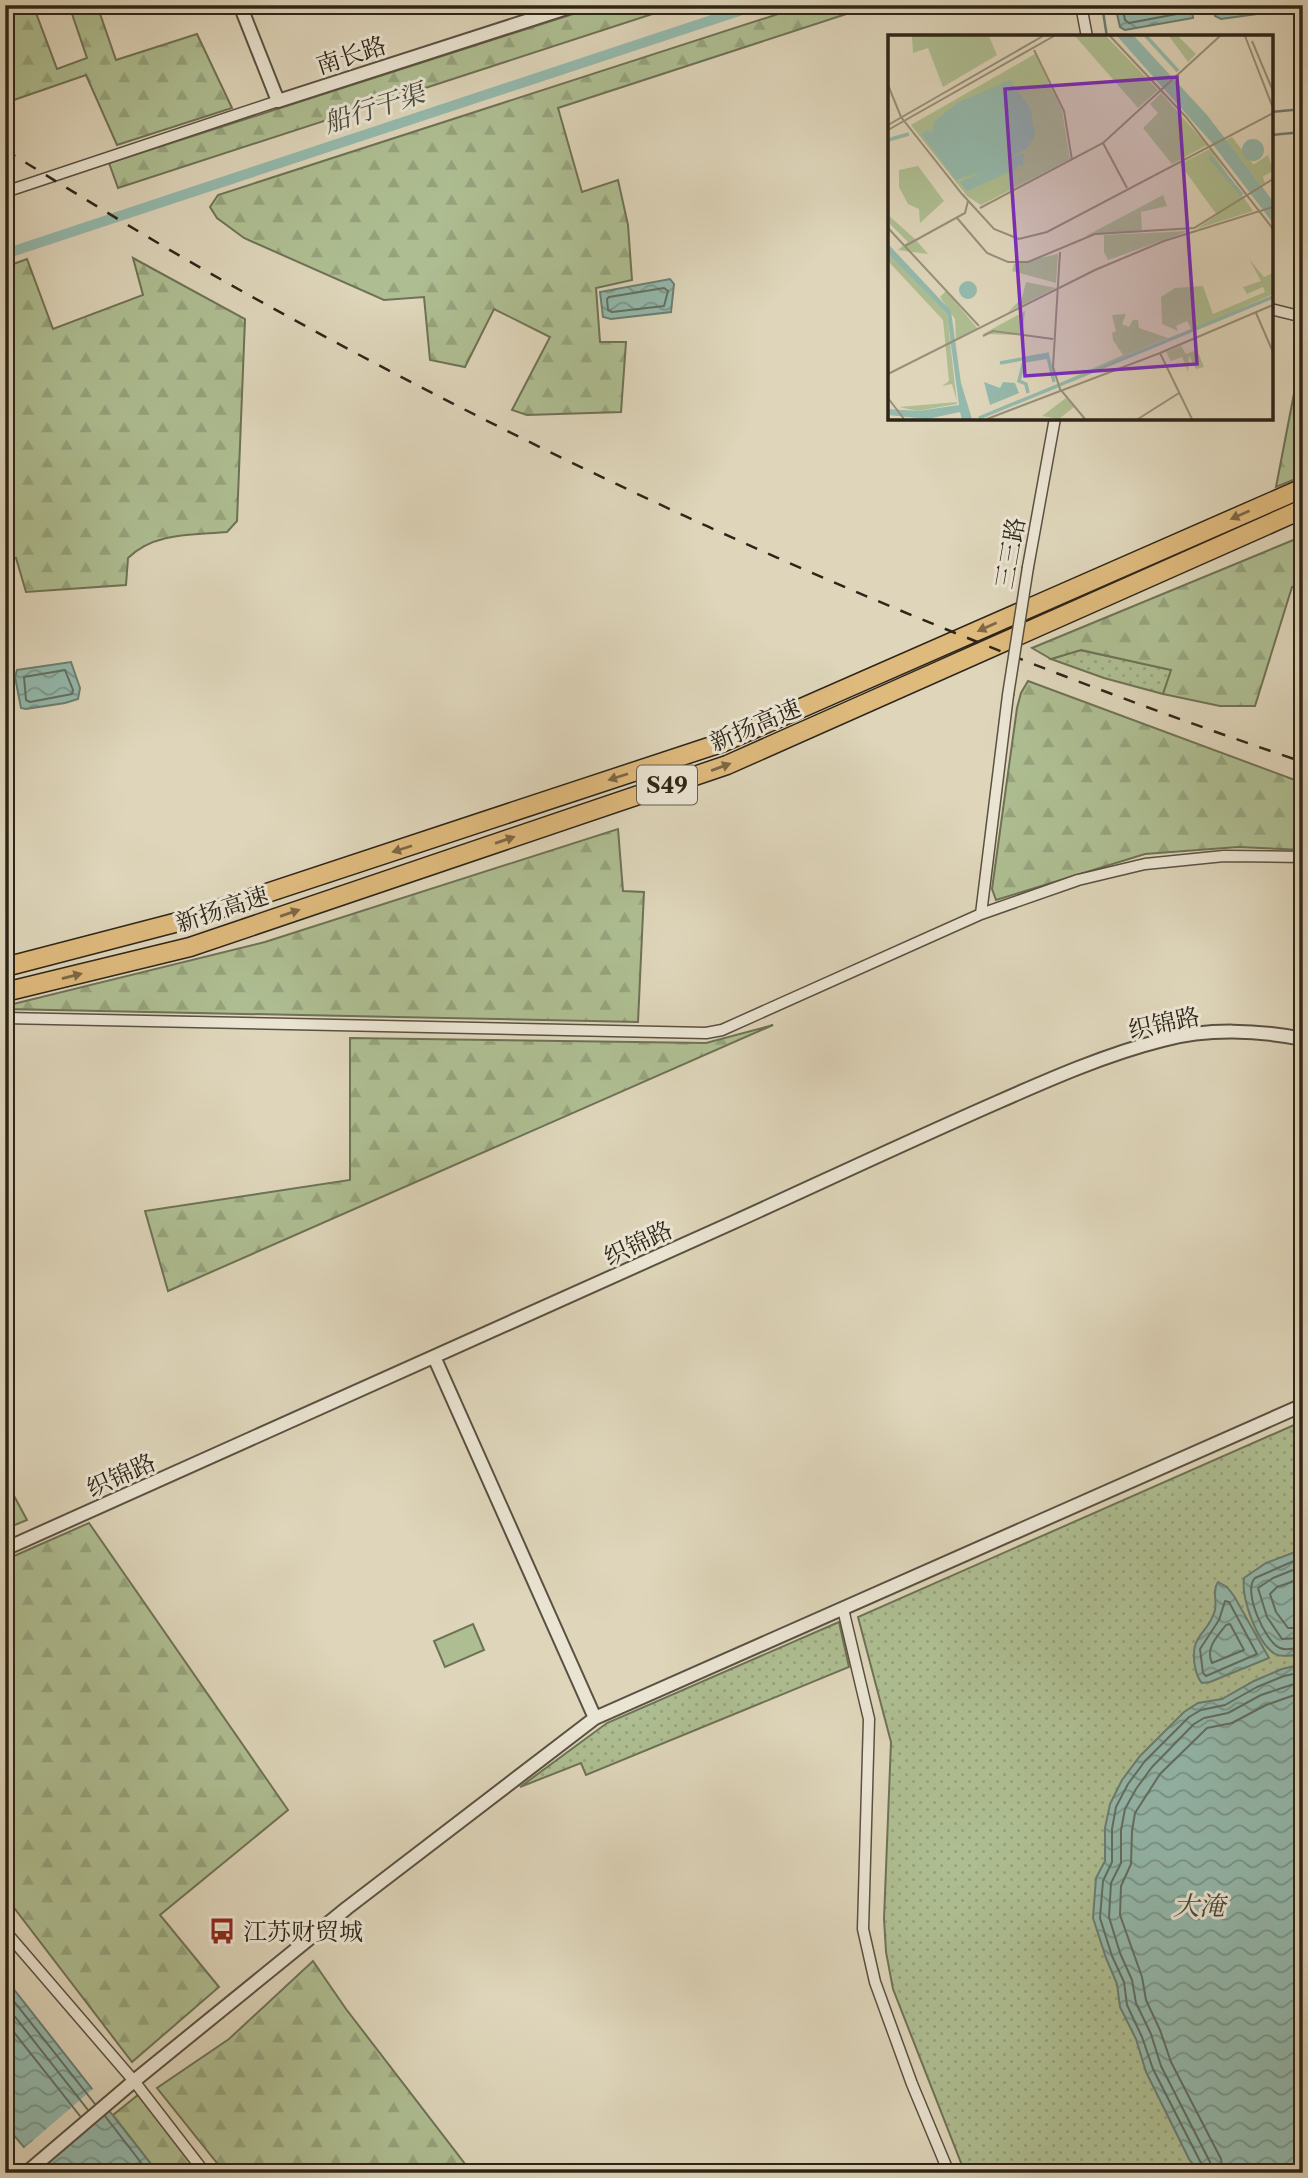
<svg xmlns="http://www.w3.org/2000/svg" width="1308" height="2178" font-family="'Libre Caslon Text','Noto Serif SC',serif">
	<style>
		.grass { fill: url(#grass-dots); stroke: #6e7256; stroke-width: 2 }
		.forest { fill: url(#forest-firs); stroke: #6e7256; stroke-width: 2 }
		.pitch { fill: #aebe92; stroke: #6e7256; stroke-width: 2 }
		.water { fill: url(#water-waves); stroke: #6b7e72; stroke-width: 2 }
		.pier { fill: #ded5ba }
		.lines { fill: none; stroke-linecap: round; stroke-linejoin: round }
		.shore { stroke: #616f63; stroke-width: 2 }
		.stream { stroke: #6b7e72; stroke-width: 2.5 }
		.canal { stroke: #94b9ad; stroke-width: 10 }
		.minor-casing { stroke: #5a5141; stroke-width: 13 }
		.tertiary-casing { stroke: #5a5141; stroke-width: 16 }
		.motorway-casing { stroke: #2e2519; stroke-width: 21 }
		.minor { stroke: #eae4d2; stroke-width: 10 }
		.tertiary { stroke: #eae4d2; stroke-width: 12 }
		.motorway { stroke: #dfba7d; stroke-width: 18 }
		.rail { stroke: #2e2519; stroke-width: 2.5; stroke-dasharray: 12 12; stroke-linecap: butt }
		.minor-bridge-casing { stroke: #5a5141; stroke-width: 13; stroke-linecap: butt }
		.minor-bridge { stroke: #eae4d2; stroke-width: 10 }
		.oneway { fill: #7e6846 }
		.labels { text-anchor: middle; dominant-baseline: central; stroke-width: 6; stroke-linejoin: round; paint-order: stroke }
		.shield { fill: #eae4d2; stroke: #665e50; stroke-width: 2 }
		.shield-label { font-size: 23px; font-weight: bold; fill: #2e2519 }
		.street-label { font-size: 24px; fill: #2e2519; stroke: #eae4d2 }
		.poi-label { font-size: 24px; fill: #2e2519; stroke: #eae4d2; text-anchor: start }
		.water-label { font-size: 26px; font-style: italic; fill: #484a3e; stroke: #eae4d2 }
		.inset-river { fill: none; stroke: #94b9ad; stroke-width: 3.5 }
		.inset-road { fill: none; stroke: #988f7a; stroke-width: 2 }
		.view { fill: #7b2cbf; fill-opacity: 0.15; stroke: #7b2cbf; stroke-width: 3.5 }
		.inset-edge { fill: none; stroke: #2e2519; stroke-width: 3.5 }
	</style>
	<defs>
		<pattern id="grass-dots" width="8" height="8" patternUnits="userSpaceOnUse" patternTransform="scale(1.75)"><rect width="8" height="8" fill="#aebe92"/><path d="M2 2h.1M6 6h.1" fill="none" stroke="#96a37d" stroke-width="1.8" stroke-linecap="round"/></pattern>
		<pattern id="forest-firs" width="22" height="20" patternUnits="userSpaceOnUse" patternTransform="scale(1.75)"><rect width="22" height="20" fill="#aebe92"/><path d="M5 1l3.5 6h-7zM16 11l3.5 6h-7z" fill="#96a37d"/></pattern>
		<pattern id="water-waves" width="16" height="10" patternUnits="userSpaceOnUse" patternTransform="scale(1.75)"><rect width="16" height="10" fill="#94b9ad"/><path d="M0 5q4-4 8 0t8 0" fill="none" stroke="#79968c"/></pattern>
	</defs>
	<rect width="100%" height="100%" fill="#ded5ba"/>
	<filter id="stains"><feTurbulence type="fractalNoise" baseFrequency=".00286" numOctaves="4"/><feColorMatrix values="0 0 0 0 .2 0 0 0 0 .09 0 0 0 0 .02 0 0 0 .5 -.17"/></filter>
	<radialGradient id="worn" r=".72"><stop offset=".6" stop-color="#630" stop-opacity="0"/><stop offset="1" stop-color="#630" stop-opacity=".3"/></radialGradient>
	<path class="grass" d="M1080,650L1172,670L1163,694L1104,678L1051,659Z
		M1303,1421V2173H965L893,1989L886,1952L884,1919L891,1742L858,1617Z
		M839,1622L849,1667L586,1775L581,1763L520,1787L607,1723Z"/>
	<path class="forest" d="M5,5H33L57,69L87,58L69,5H97L116,60L197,34L232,108L117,145L86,75L5,103Z
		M601,5H680L118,188L109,163Z
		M806,5H874L558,108L582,192L618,180L628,225L632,280L596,288L600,342H626L621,412L527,415L512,410L550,337L494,309L465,367L430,360L424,297L384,300L244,238L217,218L210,207L218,195Z
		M133,258L245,319L237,521L227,532C193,535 154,532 128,558L126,585L26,592L16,558L5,560V267L27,259L53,329L143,295Z
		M1303,347V476L1276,487Z
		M1303,536V584L1292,587L1255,706H1220L1163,694L1171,670L1081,650L1051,659L1032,648Z
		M1028,681L1303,783V850L1238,847L1145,854L996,900L992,889L1017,708L1021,693Z
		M618,829L623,891L644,892L638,1022L5,1009V1006L265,942Z
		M773,1025L168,1291L145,1211L350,1180V1038L706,1043Z
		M5,1479L27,1520L5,1529Z
		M89,1523L288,1810L160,1915L219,1987L132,2062L5,1896V1560Z
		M313,1961L346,2009L472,2173H225L157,2088L229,2039Z
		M138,2095L199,2173H158L113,2115Z"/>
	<path class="pitch" d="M473,1624L484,1650L445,1667L434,1641Z"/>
	<path class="water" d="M1115,5H1191L1193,18L1125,30L1120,27Z
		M1212,5H1286V10L1221,19L1215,16Z
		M670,279L674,284L671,312L611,319L603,317L600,292Z
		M71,662L80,688L78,699L65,703L26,709L21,708L15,677L17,670Z
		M1303,1549V1653C1295,1655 1282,1658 1275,1654C1257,1643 1241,1598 1244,1578L1266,1563Z
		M1218,1582L1227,1587L1234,1596L1269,1658L1210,1682L1202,1683C1197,1678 1197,1674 1195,1667C1189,1633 1208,1636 1215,1610C1217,1600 1212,1591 1218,1582Z
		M1303,1664V2173H1199L1189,2159L1146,2072L1136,2039L1120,2007L1117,1984L1106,1958L1093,1918L1096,1878L1105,1861V1828L1110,1804L1122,1780L1140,1756L1184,1712L1198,1703L1222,1699L1254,1681L1282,1669Z
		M5,1978L158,2173H46L5,2125Z"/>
	<path class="pier" d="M95,2087L111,2107L37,2168L22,2150Z"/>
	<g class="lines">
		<path class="shore" d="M1122,5L1125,20L1129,23L1182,13L1184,5
			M664,288L668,291L664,306L612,312L608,310L607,299L609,297Z
			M65,670L73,690L72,694L30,702L26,700L24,677Z
			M1303,1557L1255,1578C1242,1590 1265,1642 1280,1648C1286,1651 1296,1648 1303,1647
			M1303,1566L1273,1578L1258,1588L1267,1617L1282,1639L1303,1638
			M1303,1578L1277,1587L1270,1594L1276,1612L1288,1628H1303
			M1225,1601L1229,1602L1257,1654L1206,1676L1203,1673L1200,1649L1219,1620Z
			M1230,1624L1244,1650L1212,1663C1205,1648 1217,1637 1226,1625Z
			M5,1990L95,2104
			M5,2004L88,2110
			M5,2021L80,2116
			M105,2116L149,2173
			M1204,2173L1203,2167L1153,2069L1142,2037L1127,2005L1124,1982L1112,1956L1100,1918L1103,1881L1112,1862V1829L1116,1807L1128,1784L1145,1761L1189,1717L1201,1710L1225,1705L1257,1687L1284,1676L1303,1672
			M1213,2173L1211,2164L1161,2066L1151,2034L1136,2003L1132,1980L1120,1953L1109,1917L1111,1883L1121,1863V1830L1125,1809L1136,1789L1152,1767L1194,1724L1204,1718L1228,1713L1261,1695L1303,1681
			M1223,2173L1221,2159L1171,2062L1160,2030L1146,2000L1142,1977L1120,1915L1121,1886L1131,1864L1132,1831L1135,1813L1160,1774L1207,1728L1232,1723L1266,1705L1303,1692"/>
		<path class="stream" d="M1102,5L1107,37
			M1271,112L1303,109
			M1271,135L1303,132"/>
		<path class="canal" d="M5,254L757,5"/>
		<g class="minor-casing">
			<path id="minor" d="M1081,5L1087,37
				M5,192L278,101
				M1271,309L1303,317
				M1028,567L1055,418
				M981,914L1008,695
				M5,1018L706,1033L722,1030L981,914L1078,880L1145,864L1224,856L1303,857
				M843,1609L869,1719L863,1929L875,1982L912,2084L949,2173
				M5,1931L134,2081L205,2173"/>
		</g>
		<g class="tertiary-casing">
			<path id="tertiary" d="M240,5L278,101L576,5
				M435,1359L595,1718
				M5,1549C249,1442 492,1333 734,1222C822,1182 909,1141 998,1102C1050,1079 1107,1054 1163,1040C1207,1028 1258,1030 1303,1039
				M26,2173L134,2081L347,1908L595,1718L1303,1405"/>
		</g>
		<g class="motorway-casing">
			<path id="motorway" d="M5,967L182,921L724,742L1303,488
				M5,992L190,947L727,765L1303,509"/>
		</g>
		<use href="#minor" class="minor"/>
		<use href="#tertiary" class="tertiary"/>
		<use href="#motorway" class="motorway"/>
		<path class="rail" d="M5,150C77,194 149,239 222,280C566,473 929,636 1303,762"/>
		<g class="minor-bridge-casing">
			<path id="minor-bridge" d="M1008,695L1028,567"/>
		</g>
		<use href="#minor-bridge" class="minor-bridge"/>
	</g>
	<defs><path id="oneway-solid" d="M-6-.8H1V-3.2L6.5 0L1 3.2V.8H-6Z" transform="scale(1.75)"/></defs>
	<g class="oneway">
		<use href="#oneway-solid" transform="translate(1240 515) rotate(156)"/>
		<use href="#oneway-solid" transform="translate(987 627) rotate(156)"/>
		<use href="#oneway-solid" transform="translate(721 767) rotate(-20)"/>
		<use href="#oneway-solid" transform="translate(618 777) rotate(162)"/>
		<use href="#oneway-solid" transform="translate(505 840) rotate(-19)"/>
		<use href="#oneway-solid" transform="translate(402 849) rotate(162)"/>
		<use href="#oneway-solid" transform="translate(290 913) rotate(-19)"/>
		<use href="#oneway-solid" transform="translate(72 976) rotate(-14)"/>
	</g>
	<defs>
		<g id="bus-bare" transform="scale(2.1)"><path d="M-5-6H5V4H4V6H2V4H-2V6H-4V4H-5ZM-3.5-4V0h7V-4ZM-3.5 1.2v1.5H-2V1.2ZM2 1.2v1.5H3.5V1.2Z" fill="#8f2418" stroke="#eae4d2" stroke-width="2.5" paint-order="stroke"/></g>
	</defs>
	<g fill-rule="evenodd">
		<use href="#bus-bare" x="222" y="1931"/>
	</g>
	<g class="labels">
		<rect class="shield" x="637" y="765.5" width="60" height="39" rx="5"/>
		<g class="shield-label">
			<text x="667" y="785">S49</text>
		</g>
		<g class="street-label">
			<text transform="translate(351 55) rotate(-18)">南长路</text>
			<text transform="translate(1010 553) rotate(-80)">三三路</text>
			<text transform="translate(755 725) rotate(-23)">新扬高速</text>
			<text transform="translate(222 909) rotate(-18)">新扬高速</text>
			<text transform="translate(1164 1023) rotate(-12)">织锦路</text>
			<text transform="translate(638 1243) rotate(-25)">织锦路</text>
			<text transform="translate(121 1475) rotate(-24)">织锦路</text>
		</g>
		<g class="poi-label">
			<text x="243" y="1931">江苏财贸城</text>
		</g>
		<g class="water-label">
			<text transform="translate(374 108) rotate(-18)">船行干渠</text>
			<text x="1199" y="1906">大淹</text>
		</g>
	</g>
	<g transform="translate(888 35)">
		<rect width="385" height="385" fill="#ded5ba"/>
		<path d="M147,19L174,75L182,124L93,170L79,161L23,90ZM380,120L385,136L374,142L365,130ZM30,131L56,166L32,188L31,174L20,169L11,152V135ZM58,256L90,294L68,305L67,284L52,262Z" fill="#aebe92"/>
		<path d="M24,1H101L109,20L55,52L40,13L25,18ZM187,1H218L270,55L250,73ZM281,1H290L308,19L300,27ZM273,58L319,110L284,129L255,93L270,78L262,69ZM344,102L375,142L377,148L373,150L338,105ZM322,114L365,176L308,194L329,180L292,129ZM275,160L279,171L253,177L254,195L198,201ZM0,180L27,204L40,219L10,215L20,207L0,187ZM301,196L220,225L216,217V200ZM0,219L59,279L69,369L29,376L11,372L69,367L64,349L54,351L61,346L55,285L0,226ZM170,219L168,248L124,236L126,229ZM361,224L376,242L385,238V259L304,295L299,286L288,291L290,296L274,289L273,262L287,253L315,251L325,279L377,257L375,252L359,259L355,252L373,246ZM138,247L168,253L120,277L134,263ZM137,276L134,300L95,299ZM238,279L234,289L241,292L245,285H250L251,293L280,303L172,348L235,320L225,305L224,298L228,296L224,280ZM293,311L298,319L309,315L316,332L308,334L301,320L300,337L294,322L283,326L278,317ZM178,363L186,372L171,384L154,381Z" fill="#aebe92"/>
		<path d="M229,1H246L319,80L385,166V188L323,107ZM122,45L143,75L147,101L138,114L114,126L136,118L135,131L131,129L128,134L79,156L72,147L87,140L90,145L88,138L68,145L33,99L40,95L44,98L46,87L69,68ZM354 115a11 11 0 1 1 22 0a11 11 0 1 1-22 0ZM0,209L63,276L73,348L84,384H74L72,377L39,384L0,380V374L30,376L71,370L59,279L1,220ZM71 255a9 9 0 1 1 18 0a9 9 0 1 1-18 0ZM96,347L112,353L115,347L127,348L131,358L102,370Z" fill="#94b9ad"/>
		<path class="inset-river" d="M258,1L290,36M0,105L21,99M322,122L354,160M112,328L161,319M140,358L138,349L131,346L136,326L160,322L166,347M91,383L385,262"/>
		<path class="inset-road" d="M222,1L298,82L385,194M357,1L385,73M364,6L385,56M146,15L176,76L184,125M0,50L13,82L74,159L106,194L131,204L159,197L385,78M0,90L155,1M0,95L166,1M215,108L239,153M92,173L215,108L332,1M69,183L99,218L120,227H140L207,199L306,193L385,144M0,193L91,291M17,211L77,178L80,166M172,217L165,332L172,354L197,384M368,278L385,317M95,301L105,296L165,304M272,318L385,270M0,339L207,235L276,206L385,172M0,363L16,384M99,384L272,318L304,384M250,384L291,358"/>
		<path class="view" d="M289,42L309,329L137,341L117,54Z"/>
		<rect width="385" height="385" class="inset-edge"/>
	</g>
	<rect width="1308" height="2178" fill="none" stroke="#ded5ba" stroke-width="28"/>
	<rect x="7" y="7" width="1294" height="2164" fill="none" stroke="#2e2519" stroke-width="3.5"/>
	<rect x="14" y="14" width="1280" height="2150" fill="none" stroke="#2e2519" stroke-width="2"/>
	<rect width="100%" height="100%" filter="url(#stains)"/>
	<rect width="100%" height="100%" fill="url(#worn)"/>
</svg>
